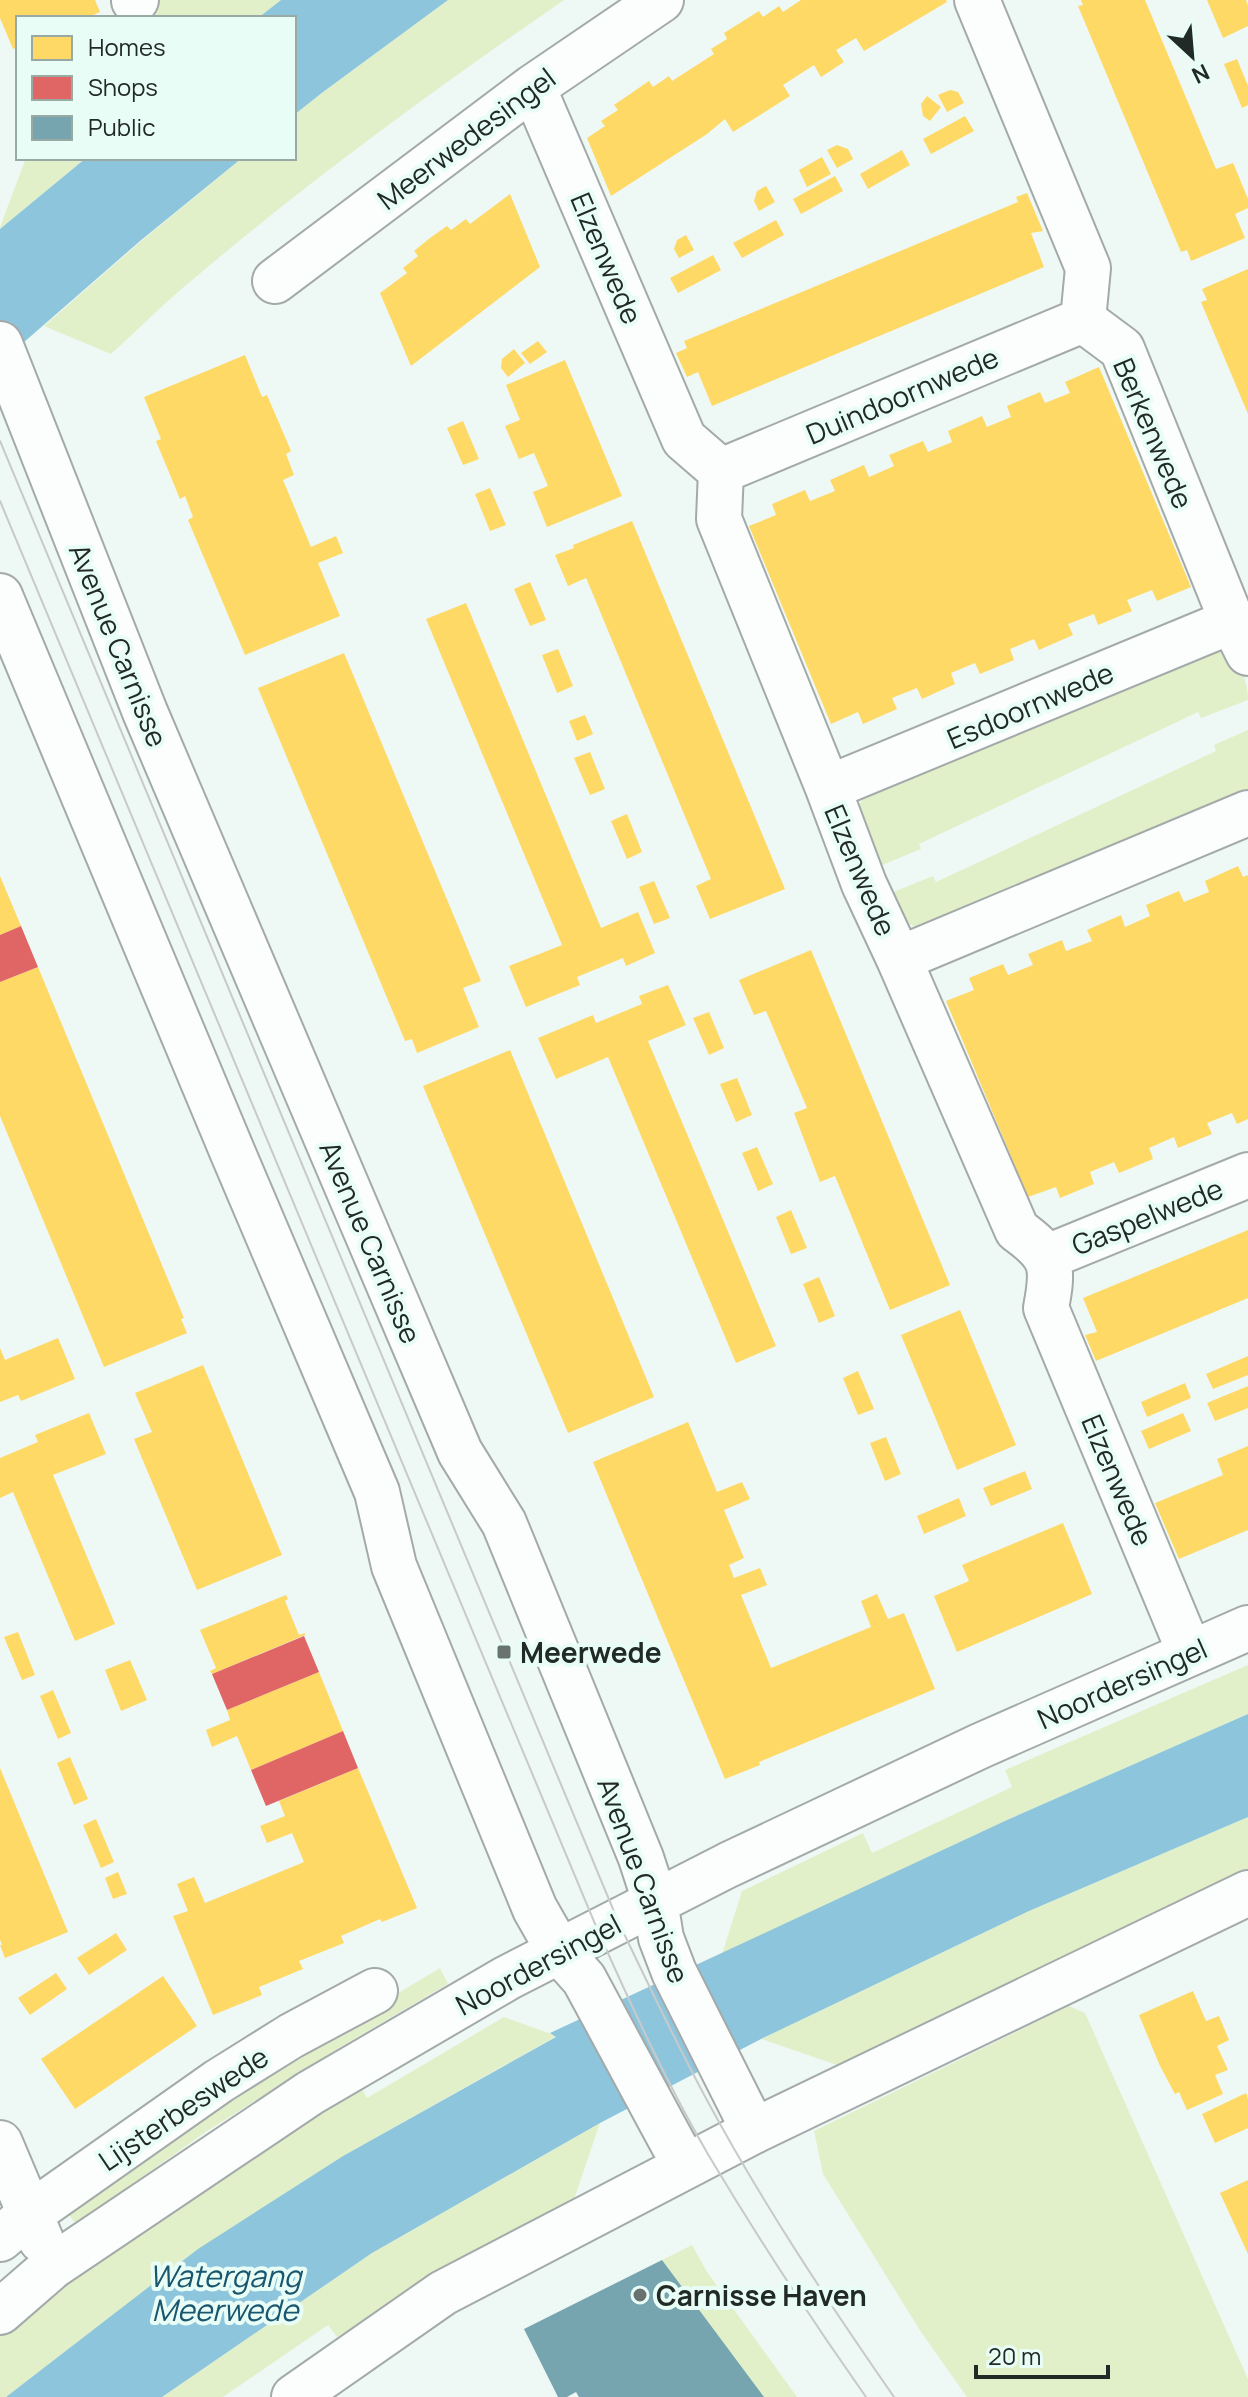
<svg xmlns="http://www.w3.org/2000/svg" width="1248" height="2397" font-family="Manrope,sans-serif">
	<style>
		.green { fill: #e2f0ca }
		.water { fill: #8dc5dc }
		.homes { fill: #ffd966 }
		.shops { fill: #e06666 }
		.public { fill: #76a5af }
		.lines { fill: none; stroke-linecap: round; stroke-linejoin: round }
		.minor-casing { stroke: #a3aaa9; stroke-width: 48 }
		.minor { stroke: #fcfefe; stroke-width: 44 }
		.tram { stroke: #c8caca; stroke-width: 2 }
		.poi-dot { fill: #69726f; stroke: #e9fdf7; stroke-width: 3 }
		.labels { text-anchor: middle; dominant-baseline: central; stroke-width: 8; stroke-linejoin: round; paint-order: stroke }
		.street-label { font-size: 28px; fill: #222a27; stroke: #e9fdf7 }
		.poi-label { font-size: 28px; font-weight: bold; fill: #222a27; stroke: #e9fdf7; text-anchor: start }
		.water-label { font-size: 30px; font-style: italic; fill: #1a566e; stroke: #e9fdf7 }
	</style>
	<rect width="100%" height="100%" fill="#eef8f5"/>
	<path class="green" d="M159,0H281L258,18H129L143,13Z
		M448,0H564C438,87 314,177 197,276C167,300 140,328 111,354L44,326L140,242L242,158H294V115L323,92Z
		M26,158H86L0,229V227Z
		M1213,650C1237,654 1248,678 1248,700L1201,718L1198,712L919,844L921,849L875,868L857,809L866,794Z
		M1248,730V793L923,928C902,926 896,911 886,895L933,876L936,882L1216,751L1214,745Z
		M1248,1665V1714L1007,1820L722,1954L742,1891L863,1833L872,1853L1012,1787L1005,1770Z
		M1248,1817V1869L843,2067L761,2039L1029,1911Z
		M440,1968L448,1984L342,2046L207,2131L76,2224L66,2211L238,2089Z
		M1069,2006L1085,2013L1248,2379V2397H967L921,2332L823,2174L814,2131Z
		M504,2017L557,2036L343,2156L199,2249L6,2397H0V2333L124,2239L359,2083L367,2098Z
		M600,2123L570,2211L337,2337L328,2325L223,2397H162L372,2253Z
		M692,2245L707,2272L797,2397H764L662,2260Z"/>
	<path class="water" d="M281,0H448L323,92L294,115V18H258Z
		M86,158H242L140,241L0,363V229Z
		M1248,1714V1817L1029,1911L761,2039L600,2123L372,2253L162,2397H6L198,2249L343,2156L556,2037L550,2033L1007,1820Z"/>
	<path class="homes" d="M0,0H95L100,12L86,18H18V47L13,49L0,18Z
		M801,0H946L947,2L864,51L856,38L836,50L844,62L821,77L814,65L783,85L790,96L733,132L725,119L707,134L611,196L587,138L605,126L601,121L618,110L614,105L649,81L653,87L669,76L672,81L714,54L711,49L727,39L724,33L759,11L763,17L779,6L783,12Z
		M1081,0H1145L1216,169L1233,163L1234,165L1248,199V208L1235,214L1245,238L1191,261L1187,250L1181,252L1078,6L1083,5Z
		M1207,0H1246L1248,6V26L1223,38Z
		M1237,59L1248,86V105L1242,108L1224,64Z
		M950,90L958,92L964,103L947,112L938,95Z
		M927,96L941,107L930,121L923,116L921,104Z
		M965,116L974,131L931,154L923,139Z
		M837,145L848,149L853,159L837,168L827,150Z
		M902,150L910,165L868,189L860,174Z
		M822,157L831,174L807,187L799,170Z
		M835,176L843,191L801,214L793,199Z
		M766,186L775,202L759,211L754,201L757,191Z
		M1027,193L1043,231L1031,233L1044,267L712,406L698,372L687,377L676,353L687,348L684,341L1018,202L1016,197Z
		M510,194L540,267L411,366L380,293L407,273L403,268L418,256L414,251L430,238L447,226L451,230L466,219L470,224Z
		M776,220L784,235L742,258L733,243Z
		M686,235L694,250L679,258L674,249L677,240Z
		M713,255L721,270L678,293L670,278Z
		M1248,269V414L1201,302L1207,300L1202,289Z
		M538,341L547,352L530,364L521,353Z
		M514,349L525,363L508,377L501,368L502,359Z
		M245,355L262,397L267,395L291,451L286,454L294,475L283,480L311,547L336,536L343,553L318,563L340,616L245,655L188,520L193,517L185,496L180,499L156,441L161,439L144,397Z
		M565,360L622,496L547,527L533,492L548,486L534,453L519,459L505,426L520,420L506,385Z
		M1099,367L1191,587L1157,601L1152,590L1127,600L1132,611L1098,625L1094,614L1068,624L1073,635L1039,650L1034,639L1010,649L1014,660L980,674L975,663L951,673L955,684L922,699L917,688L892,698L897,709L863,724L858,712L831,724L749,526L776,515L772,504L805,490L810,501L835,491L830,480L864,465L869,477L894,466L889,455L923,441L928,452L952,442L948,431L982,416L987,427L1011,417L1007,406L1040,392L1045,403L1070,393L1065,382Z
		M463,421L479,459L463,465L447,428Z
		M490,488L506,525L490,531L475,494Z
		M632,521L785,889L710,919L696,886L711,879L587,580L586,578L568,586L555,555L574,548L573,545Z
		M530,582L546,620L530,626L514,589Z
		M466,603L601,928L638,912L655,953L626,966L623,958L577,977L580,985L526,1007L509,966L562,945L426,619Z
		M558,649L573,686L557,693L542,655Z
		M344,653L481,981L463,988L479,1027L417,1053L412,1039L405,1041L258,688Z
		M585,715L593,734L577,741L569,721Z
		M590,752L605,789L590,795L574,758Z
		M627,814L642,852L627,859L611,821Z
		M1238,866L1243,877L1248,875V1119L1237,1124L1232,1113L1207,1123L1212,1134L1178,1148L1174,1137L1149,1148L1153,1159L1119,1173L1114,1162L1090,1172L1094,1184L1060,1198L1056,1187L1028,1197L946,1001L974,990L969,978L1003,964L1008,975L1033,965L1028,954L1062,940L1066,951L1092,941L1087,930L1121,915L1125,927L1150,916L1146,905L1179,891L1184,902L1209,892L1205,881Z
		M0,876L21,926L0,935Z
		M654,881L670,918L654,924L639,887Z
		M811,950L950,1285L890,1310L835,1176L820,1182L794,1113L807,1108L766,1011L754,1015L739,980Z
		M38,967L184,1318L181,1319L187,1333L104,1367L0,1116V982Z
		M668,985L686,1025L648,1041L776,1346L736,1363L608,1057L556,1079L538,1038L593,1015L596,1023L642,1004L639,996Z
		M709,1012L724,1048L709,1055L693,1018Z
		M510,1050L654,1397L568,1433L423,1086Z
		M737,1078L752,1115L736,1122L720,1084Z
		M757,1147L773,1184L758,1191L742,1153Z
		M791,1210L807,1248L791,1254L776,1217Z
		M1248,1230V1298L1096,1361L1085,1335L1097,1332L1083,1298Z
		M819,1277L835,1316L819,1323L803,1284Z
		M960,1310L1016,1445L957,1470L901,1335Z
		M58,1338L75,1379L21,1401L18,1395L0,1402V1348L5,1360Z
		M1248,1356V1375L1213,1389L1206,1374Z
		M203,1365L282,1555L197,1590L134,1439L152,1432L135,1393Z
		M858,1371L874,1409L858,1415L843,1378Z
		M1185,1383L1191,1398L1147,1417L1141,1402Z
		M1248,1386V1408L1215,1421L1207,1403Z
		M89,1413L106,1454L53,1475L115,1624L75,1641L13,1492L0,1498V1458L38,1442L35,1435Z
		M1183,1413L1191,1431L1149,1449L1141,1431Z
		M688,1422L717,1492L742,1482L750,1499L724,1510L744,1558L729,1565L734,1578L760,1568L767,1585L741,1595L771,1668L871,1627L861,1601L877,1594L888,1619L904,1613L935,1689L759,1762L760,1765L725,1779L593,1462Z
		M886,1437L901,1474L885,1481L870,1443Z
		M1248,1446V1530L1179,1559L1155,1503L1223,1475L1217,1459Z
		M1025,1471L1032,1489L991,1506L983,1488Z
		M959,1498L966,1516L924,1534L917,1516Z
		M1063,1523L1092,1594L957,1652L934,1596L969,1581L962,1565Z
		M286,1595L288,1599L285,1601L299,1635L305,1633V1635L212,1674L210,1671L216,1668L200,1630Z
		M18,1632L35,1675L22,1680L4,1637Z
		M130,1660L147,1700L121,1711L105,1670Z
		M319,1672L343,1731L251,1770L237,1736L212,1747L206,1730L230,1720L227,1710Z
		M53,1690L71,1733L58,1739L40,1696Z
		M70,1757L88,1799L74,1805L57,1763Z
		M0,1768L68,1932L5,1958L0,1945H2L0,1940Z
		M358,1768L417,1908L382,1922L380,1919L341,1936L344,1943L299,1961L303,1969L259,1987L262,1995L213,2015L173,1916L188,1911L177,1884L194,1877L205,1903L304,1862L292,1833L267,1843L260,1826L285,1816L279,1801Z
		M96,1819L114,1862L101,1868L83,1825Z
		M118,1872L127,1894L113,1899L105,1878Z
		M116,1933L127,1950L89,1975L77,1958Z
		M56,1973L67,1989L30,2015L18,1998Z
		M163,1976L197,2026L75,2109L41,2059Z
		M1193,1991L1206,2021L1219,2016L1229,2040L1217,2046L1228,2070L1215,2075L1223,2094L1187,2110L1179,2092L1175,2094L1160,2066L1139,2015Z
		M1246,2093L1248,2099V2128L1215,2143L1202,2114Z
		M1248,2180V2254L1220,2193Z"/>
	<path class="shops" d="M21,926L38,967L0,982V935Z
		M304,1636L319,1672L227,1710L212,1674Z
		M343,1731L358,1768L266,1806L251,1770Z"/>
	<path class="public" d="M662,2260L764,2397H579L576,2392L567,2397H558L524,2329Z"/>
	<g class="lines">
		<g class="minor-casing">
			<path id="minor" d="M977,0L1088,268L1083,320L1122,349L1232,621L1248,653
				M134,1L136,0
				M533,87L684,439L721,471L719,519L828,788L864,884L899,959L1017,1230C1053,1256 1054,1266 1046,1308L1190,1653
				M275,281L533,87L661,0
				M0,344L145,712L460,1452L504,1523L641,1858L655,1901L661,1938L674,1972L754,2131
				M721,471L1083,320
				M0,596L232,1151L377,1492L394,1566L535,1909L559,1951L584,1979L685,2166
				M828,788L1232,621
				M899,959L1248,813
				M1047,1257L1248,1175
				M0,2143L41,2240
				M0,2239L30,2214L219,2081L291,2036L375,1991
				M0,2312L53,2266L310,2093L507,1978L728,1865L980,1746L1248,1628
				M294,2397L443,2293L754,2131L1248,1893"/>
		</g>
		<use href="#minor" class="minor"/>
		<path class="tram" d="M0,441L618,1921C647,1982 676,2043 708,2102C763,2204 828,2302 894,2397
			M0,501L598,1931C632,2007 667,2084 709,2156C758,2238 811,2319 866,2397"/>
	</g>
	<g class="poi-dot">
		<rect x="496" y="1644" width="16" height="16" rx="4"/>
		<circle cx="640" cy="2295" r="8"/>
	</g>
	<g class="labels">
		<g class="street-label">
			<text transform="translate(466 138) rotate(-37)">Meerwedesingel</text>
			<text transform="translate(607 258) rotate(67)">Elzenwede</text>
			<text transform="translate(902 395) rotate(-23)">Duindoornwede</text>
			<text transform="translate(1154 433) rotate(67)">Berkenwede</text>
			<text transform="translate(119 645) rotate(68)">Avenue Carnisse</text>
			<text transform="translate(1030 705) rotate(-23)">Esdoornwede</text>
			<text transform="translate(861 870) rotate(67)">Elzenwede</text>
			<text transform="translate(1147 1216) rotate(-22)">Gaspelwede</text>
			<text transform="translate(371 1242) rotate(67)">Avenue Carnisse</text>
			<text transform="translate(1118 1480) rotate(67)">Elzenwede</text>
			<text transform="translate(1122 1683) rotate(-24)">Noordersingel</text>
			<text transform="translate(644 1880) rotate(70)">Avenue Carnisse</text>
			<text transform="translate(538 1964) rotate(-28)">Noordersingel</text>
			<text transform="translate(183 2108) rotate(-34)">Lijsterbeswede</text>
		</g>
		<g class="poi-label">
			<text x="520" y="1652">Meerwede</text>
			<text x="656" y="2295">Carnisse Haven</text>
		</g>
		<g class="water-label">
			<text x="225" y="2275">Watergang<tspan x="225" dy="34">Meerwede</tspan></text>
		</g>
	</g>
	<rect x="16" y="16" width="280" height="144" fill="#e9fdf7" stroke="#99a9a4" stroke-width="2"/>
	<rect x="32" y="36" width="40" height="24" fill="#ffd966" stroke="#99a9a4" stroke-width="2"/>
	<text x="88" y="56" font-size="24" fill="#222a27">Homes</text>
	<rect x="32" y="76" width="40" height="24" fill="#e06666" stroke="#99a9a4" stroke-width="2"/>
	<text x="88" y="96" font-size="24" fill="#222a27">Shops</text>
	<rect x="32" y="116" width="40" height="24" fill="#76a5af" stroke="#99a9a4" stroke-width="2"/>
	<text x="88" y="136" font-size="24" fill="#222a27">Public</text>
	<g transform="translate(1192 56) rotate(154)" stroke="#e9fdf7" stroke-width="6" paint-order="stroke">
	<path d="M0-6L14 30L0 20L-14 30Z" fill="#222a27"/>
	<text y="-12" font-size="22" font-weight="bold" text-anchor="middle" fill="#222a27">N</text>
	</g>
	<path d="M976 2365v12h132v-12" fill="none" stroke="#222a27" stroke-width="4"/>
	<text x="988" y="2365" font-size="24" fill="#222a27" stroke="#e9fdf7" stroke-width="6" paint-order="stroke">20 m</text>
</svg>
